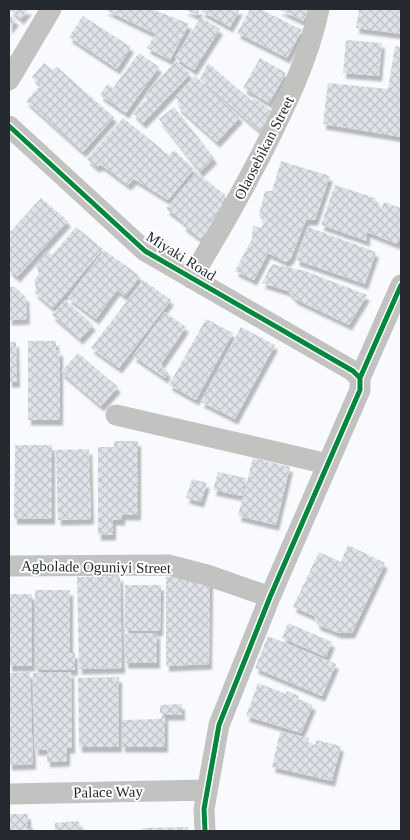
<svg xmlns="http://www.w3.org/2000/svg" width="410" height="840" font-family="'Times New Roman',serif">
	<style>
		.building { fill: url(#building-cross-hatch); filter: url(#shadow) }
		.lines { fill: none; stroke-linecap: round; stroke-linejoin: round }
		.minor { stroke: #c2c2c0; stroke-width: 21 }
		.cycleway-casing { stroke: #fff; stroke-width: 8 }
		.cycleway { stroke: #00873e; stroke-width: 5 }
		.labels { text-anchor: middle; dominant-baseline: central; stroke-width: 4; stroke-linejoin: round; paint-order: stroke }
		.street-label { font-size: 15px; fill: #242930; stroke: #fff }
	</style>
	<defs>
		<pattern id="building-cross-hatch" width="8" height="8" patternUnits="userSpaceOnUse" patternTransform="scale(1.25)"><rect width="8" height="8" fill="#dfe2e8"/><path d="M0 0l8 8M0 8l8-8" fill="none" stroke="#bfc2c7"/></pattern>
		<filter id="shadow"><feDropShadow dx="3" dy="5.5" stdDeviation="1" flood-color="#0004"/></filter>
	</defs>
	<rect width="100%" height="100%" fill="#f8fafd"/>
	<path class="building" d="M9,9H29L21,19Z
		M104,9H152L189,24L170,60L147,48L155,34Z
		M184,9H200L197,15Z
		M203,9H240L230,27L201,11Z
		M250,9H260L302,30L287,58L237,33Z
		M278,9H310L303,21Z
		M359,9H401V34L356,28Z
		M9,15L16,20L9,29Z
		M83,16L131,47L117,69L69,37Z
		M201,17L220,29L194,70L175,58Z
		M346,40L382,43L379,76L343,73Z
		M395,46L401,47V137L323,124L328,83L388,89Z
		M139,53L159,67L126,113L100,95L107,84L113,88Z
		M260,58L286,73L269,103L243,88Z
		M176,61L190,74L143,123L133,113L147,99L145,94Z
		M44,63L52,70L57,67L114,117L83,152L26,101L41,85L32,77Z
		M208,63L252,101L255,97L275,115L261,132L200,79Z
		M195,76L240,117L217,142L178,107L180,102L175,97Z
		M174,107L214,158L200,172L159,119Z
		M123,118L169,155L174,150L194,169L168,200L134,179L128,185L101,165L96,167L87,159Z
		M281,161L330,176L315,220H306L291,258L286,262L268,253L254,280L235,271L252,239L253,226L261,228L264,223L259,215L265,191H272Z
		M196,172L225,195L219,214L201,239L183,226L184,222L166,209Z
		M335,185L375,198L381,210L384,202L401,208V234L397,244L367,232V241L321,225Z
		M41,198L68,221L17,277L9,270V233Z
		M76,227L103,249L53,308L35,293L36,287L34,281L39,274L36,264L47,251L52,255Z
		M308,227L376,252L365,284L296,260Z
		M104,250L140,276L125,296L117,290L96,319L68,298Z
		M272,264L305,271L367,295L349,325L295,299L288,291L262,283Z
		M143,280L171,300L119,368L91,348Z
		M9,287H15L26,297L27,319L9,320Z
		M65,300L93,325L80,339L52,315Z
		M165,312L186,327L161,364L168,373L165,378L133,356Z
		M206,319L233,333L196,400L169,385Z
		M241,327L275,345L235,419L201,402Z
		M28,341H56V350L60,351V420H28Z
		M9,342H16L17,382H9Z
		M78,353L118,387L101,406L61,372Z
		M114,441H138V515H122V520H113V535H98V447H114Z
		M15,445H52V519H14Z
		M89,449L91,519L58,520L56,450Z
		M253,458L290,467L276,525L238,516Z
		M218,472L246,478L242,496L213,490Z
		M192,479L207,483L201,502L186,498Z
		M348,545L385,563L352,633H339L318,625L314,616L293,607L319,552L341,562Z
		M120,576L122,668L79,669L77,577Z
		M166,577L210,578L209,664L166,666Z
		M125,585H161L160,631H125Z
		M35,590H70V653H75V670H35Z
		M9,594H32V666H9Z
		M288,623L332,642L326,657L282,638Z
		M157,633V663H125V634Z
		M268,636L336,664L322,696L255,668Z
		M30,672L33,764L9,765V673Z
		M71,672L72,748H67V761L47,762V750H35L33,673Z
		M119,677V747H79L78,678Z
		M258,683L286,694L287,691L299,696L298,699L313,705L301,733L246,716Z
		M182,704V715H165V747H122V720L161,719L163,714L160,713V705Z
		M280,732L309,738L308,743L315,745L316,740L341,746L332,781L272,767Z
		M10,814H28V828H34V831H10Z
		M78,821L84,831H55V823Z
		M188,827V831H142V828Z"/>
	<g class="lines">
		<path class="minor" d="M9,80L51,9
			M9,126L145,251L353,371L360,378
			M191,278C216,238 239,197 261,155C285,107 308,61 319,9
			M116,415L328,464
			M9,566L168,565L207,575L270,597
			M9,794L207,790
			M205,831L204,809L219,725L270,597L360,390V378L401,285"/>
		<g class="cycleway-casing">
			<path id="cycleway" d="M9,126L145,251L353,371L360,378
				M205,831L204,809L219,725L270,597L360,390V378L401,285"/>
		</g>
		<use href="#cycleway" class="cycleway"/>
	</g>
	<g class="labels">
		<g class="street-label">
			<text transform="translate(264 148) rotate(-63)">Olaosebikan Street</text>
			<text transform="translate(181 256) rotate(32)">Miyaki Road</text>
			<text transform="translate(96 567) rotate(1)">Agbolade Oguniyi Street</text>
			<text transform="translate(108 792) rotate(-1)">Palace Way</text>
		</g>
	</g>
	<rect width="410" height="840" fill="none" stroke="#242930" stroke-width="20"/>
</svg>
